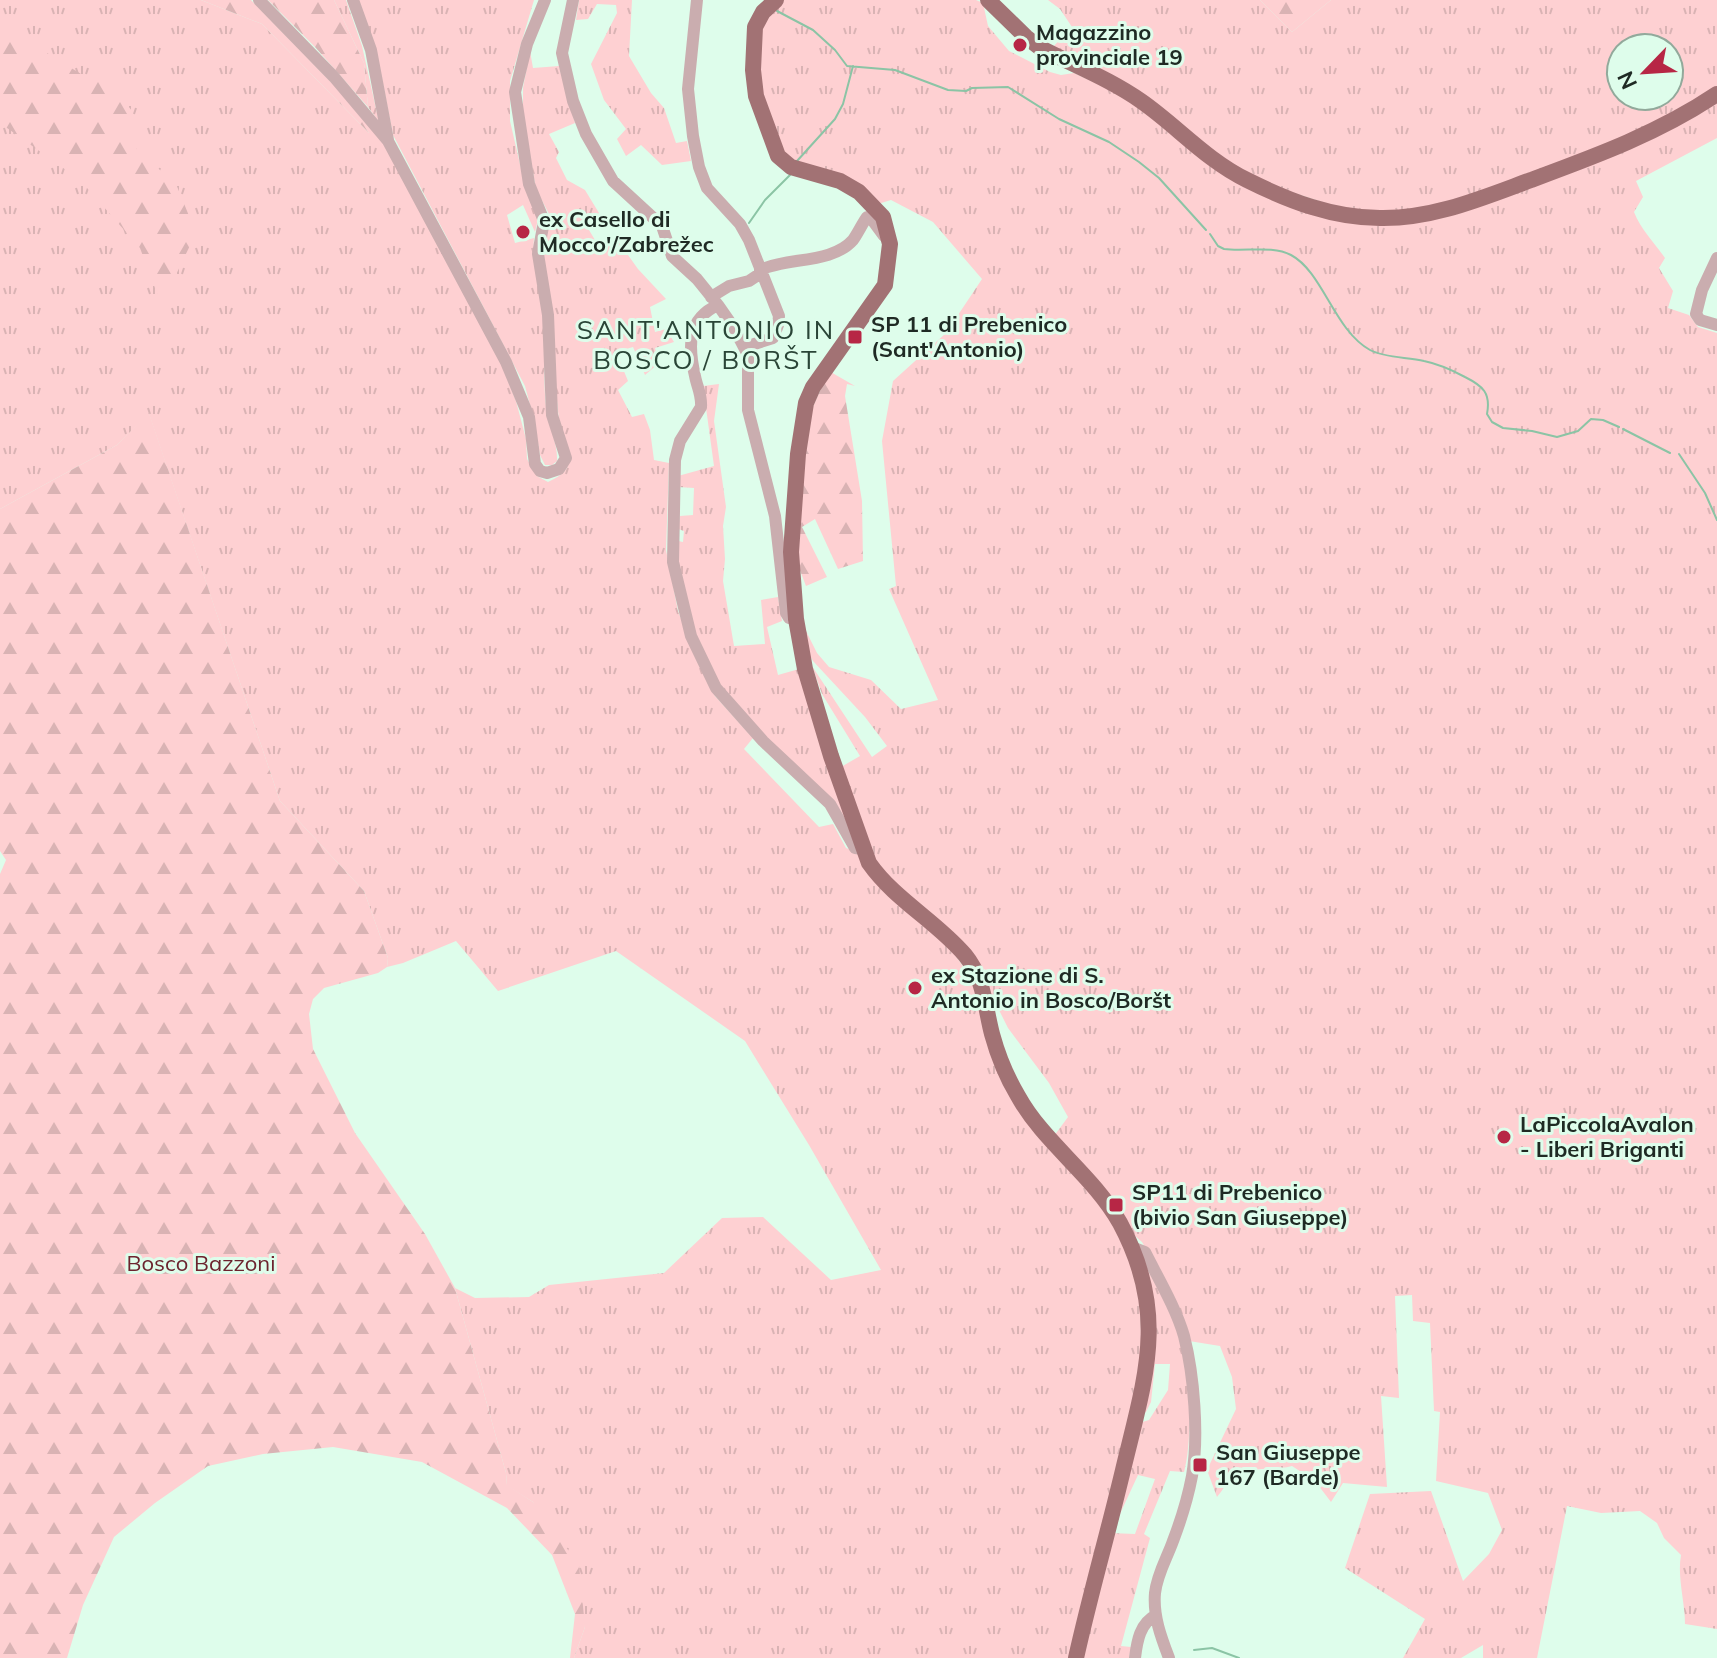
<svg xmlns="http://www.w3.org/2000/svg" width="1717" height="1658" font-family="Mulish,sans-serif">
	<style>
		.grass { fill: url(#grass-tufts); fill-rule: evenodd }
		.forest { fill: url(#forest-firs) }
		.lines { fill: none; stroke-linecap: round; stroke-linejoin: round }
		.stream { stroke: #8bc4a5; stroke-width: 2 }
		.minor { stroke: #caadaf; stroke-width: 12 }
		.major { stroke: #a27274; stroke-width: 16 }
		.poi-dot { fill: #b72645; stroke: #defdeb; stroke-width: 3 }
		.labels { text-anchor: middle; dominant-baseline: central; stroke-width: 6; stroke-linejoin: round; paint-order: stroke }
		.poi-label { font-size: 22px; font-weight: bold; fill: #1f2a24; stroke: #defdeb; text-anchor: start }
		.park-label { font-size: 22px; fill: #6c232e; stroke: #defdeb }
		.quarter-label { font-size: 26px; letter-spacing: 2px; fill: #2a4537; stroke: #defdeb }
	</style>
	<defs>
		<pattern id="grass-tufts" width="24" height="20" patternUnits="userSpaceOnUse" patternTransform="scale(2)"><rect width="24" height="20" fill="#fed0d2"/><path d="M3 7l-1-3M5 7V3M7 7l1-3M15 17l-1-3M17 17v-4M19 17l1-3" fill="none" stroke="#d9b3b4"/></pattern>
		<pattern id="forest-firs" width="22" height="20" patternUnits="userSpaceOnUse" patternTransform="scale(2)"><rect width="22" height="20" fill="#fed0d2"/><path d="M5 1l3.5 6h-7zM16 11l3.5 6h-7z" fill="#d9b3b4"/></pattern>
	</defs>
	<rect width="100%" height="100%" fill="#defdeb"/>
	<path class="grass" d="M0,0H201L262,24L369,133V121L391,154L493,343L516,401L526,439L527,459L537,476L548,482C577,469 571,456 560,432L542,243L548,228L549,214L536,189L523,118V88L530,51L533,68L559,66L575,123L549,134L559,152L556,158L567,180L585,190L599,213L586,225L601,250L618,241L638,269L666,299L650,307L655,332L666,329L674,342L655,348L659,363L645,375L633,347L616,352L628,381L618,390L632,417L644,414L650,430L654,460L669,463L666,550L678,611L697,660L715,696L753,738L744,749L819,827L833,824L846,848L860,853L951,949L973,981L990,1049L1096,1196L1118,1232L1129,1257L1143,1314L1141,1375L1071,1658H574L585,1627L533,1502L507,1486L506,1473L455,1288L475,1298L529,1297L549,1285L664,1273L722,1218L763,1217L831,1280L881,1270L809,1145L745,1041L616,951L498,991L456,941L403,963L387,967L388,958L364,891L280,801L149,414L117,445L0,509Z
		M334,0H346L347,3L362,46L379,122L368,107L364,63Z
		M358,0H534L510,81V121L526,190L538,219L535,232L523,205L507,215L515,243L534,238C532,260 540,278 543,300C547,335 542,371 546,406C548,425 558,443 557,461L552,465H545L540,455L534,420L525,386L393,135L380,69Z
		M579,0H632L629,56L651,93L664,108L676,143L687,141L691,161L662,165L641,145L626,156L617,139L626,129L604,100L591,64L617,13L616,5L597,4L588,19L576,20Z
		M782,0H976L983,3L988,26L1009,51L1050,72L1061,75L1074,73L1124,96L1243,184L1404,222L1717,101V138L1636,181L1643,197L1634,212C1641,230 1654,242 1665,258L1659,268L1673,291L1668,308L1689,315L1698,327L1717,333V1629L1685,1624C1685,1602 1677,1577 1681,1555L1664,1538L1657,1523L1640,1511L1601,1513L1567,1506L1537,1658H1483V1645L1461,1658H1403L1425,1619L1345,1568L1370,1494L1431,1491L1463,1581L1489,1554L1502,1530L1488,1493L1436,1481L1440,1412L1434,1411L1430,1323L1413,1321L1412,1295L1395,1296L1399,1398L1381,1396L1387,1487L1343,1483L1331,1502L1315,1481L1292,1466C1274,1471 1251,1465 1234,1477C1228,1481 1222,1491 1217,1497L1207,1470L1236,1409L1232,1377L1220,1346L1189,1341L1150,1256L1142,1242L1128,1230L1054,1136L1068,1117L1049,1083L1008,1028L977,966L880,872L841,767L860,756L822,694L812,666L872,757L887,746L865,717L813,661L806,649L803,625L817,653L829,667L871,680L901,709L938,700L889,589L896,586L882,441L893,381L946,333L982,279L933,222L891,200L878,204L786,157L763,105L758,32Z
		M1048,0H1260L1292,32L1331,0H1717V88L1658,125L1472,198L1414,211L1347,210L1260,182L1051,49L1072,27L1060,9ZM1621,48H1669V96H1621Z
		M719,384L714,421L726,507L723,526L725,559L723,581L734,646L765,644L761,600L778,597L782,621L767,627L778,675L799,669L854,837L722,690L696,639L679,574L678,541L683,542L684,531L678,529L680,516L693,515L694,488L678,487V476L714,466L703,386Z
		M1140,1259C1157,1283 1173,1313 1181,1342C1190,1376 1193,1439 1184,1472L1170,1471L1144,1534L1150,1538L1121,1646L1131,1647L1129,1658H1082L1110,1533L1135,1534L1155,1479L1138,1475L1119,1516L1139,1423L1149,1420L1168,1390L1170,1364H1155L1151,1402L1146,1412L1142,1414Z"/>
	<path class="forest" d="M201,0H251L369,121L370,134L262,24Z
		M268,0H334L364,63L368,107L315,47Z
		M1260,0H1331L1292,32Z
		M0,24L81,74L108,80L132,111L137,150L176,184L196,233L172,283L158,296L140,248L80,180L0,123Z
		M829,371L855,386L847,384L845,396L862,501L863,561L838,569L815,519L802,527L827,577L806,586L796,560L805,424Z
		M149,413L280,801L364,891L388,958L387,967L378,973L324,988L313,999L309,1014L313,1049L355,1133L425,1234L455,1288L506,1473L507,1485L533,1502L579,1565L585,1627L574,1658H570L575,1614L552,1555L507,1508L422,1462L333,1447L263,1454L208,1466L155,1503L114,1537L83,1605L67,1658H0V874L6,860L0,851V509L117,445Z"/>
	<g class="lines">
		<path class="stream" d="M777,11L813,30L835,50L847,66L895,70L948,90L966,91L972,88L1008,87L1059,119L1109,142L1139,162L1159,178L1206,230
			M797,161L835,119L843,104L853,66
			M749,223L765,200L790,175
			M1210,234L1218,246L1224,249C1245,252 1272,245 1291,255C1323,272 1334,330 1370,350C1385,358 1407,357 1424,361C1439,364 1452,370 1465,377C1483,386 1491,393 1487,414L1492,422L1503,428L1532,431L1557,437L1578,431L1591,419L1603,420L1619,427
			M1623,429L1670,453
			M1679,454L1705,493L1717,520
			M1194,1650L1212,1648L1239,1658"/>
		<path class="minor" d="M259,0L334,77L388,141L506,362L529,417L535,464L540,471L547,473L559,469L566,458L552,415L548,315L538,254L544,221L529,184L515,92L527,44L545,0
			M353,0L371,50L388,140
			M573,0L562,53L573,101L586,134L613,181L662,226L672,256L697,279L718,305L734,328L748,355V410L775,516L786,613L789,618L796,619
			M697,0L688,89L693,136L699,167L707,188L740,224L749,240L779,316L778,325L773,338L745,347
			M1717,258L1702,290L1696,314L1700,320L1717,325
			M760,270C787,257 832,264 853,240C858,233 862,224 867,217H870L884,236
			M711,297L729,286L749,281L761,273
			M718,305C687,319 688,346 695,376C697,387 702,395 701,407L680,441L675,460L673,562L691,636L716,688L763,741L830,804L855,848L863,849
			M1132,1247L1145,1252C1158,1278 1176,1308 1184,1336C1194,1375 1199,1436 1192,1476C1188,1497 1181,1520 1173,1541C1167,1558 1157,1574 1155,1593C1153,1616 1161,1637 1169,1658
			M1135,1658C1137,1641 1140,1623 1156,1615"/>
		<path class="major" d="M776,0L763,12L755,27L753,70L756,96L778,156L791,167L840,181L859,192L883,217L890,244L885,285L813,387L806,403L798,454L791,552L796,619L805,669L831,756L869,863C895,900 936,921 965,955C984,978 985,1007 992,1034C998,1056 1006,1076 1018,1096C1044,1143 1093,1175 1120,1223C1169,1314 1145,1378 1123,1470C1108,1533 1090,1595 1076,1658
			M988,0L1026,37L1039,47C1073,65 1110,79 1141,101C1177,126 1206,160 1247,180C1289,201 1333,218 1380,218C1433,219 1482,198 1531,180C1596,156 1659,133 1717,94"/>
	</g>
	<g class="poi-dot">
		<circle cx="1020" cy="45" r="8"/>
		<circle cx="523" cy="232" r="8"/>
		<rect x="847" y="329" width="16" height="16" rx="4"/>
		<circle cx="915" cy="988" r="8"/>
		<circle cx="1504" cy="1137" r="8"/>
		<rect x="1108" y="1197" width="16" height="16" rx="4"/>
		<rect x="1192" y="1457" width="16" height="16" rx="4"/>
	</g>
	<g class="labels">
		<g class="poi-label">
			<text x="1036" y="32">Magazzino<tspan x="1036" dy="25">provinciale 19</tspan></text>
			<text x="539" y="219">ex Casello di<tspan x="539" dy="25">Mocco'/Zabrežec</tspan></text>
			<text x="871" y="324">SP 11 di Prebenico<tspan x="871" dy="25">(Sant'Antonio)</tspan></text>
			<text x="931" y="975">ex Stazione di S.<tspan x="931" dy="25">Antonio in Bosco/Boršt</tspan></text>
			<text x="1520" y="1124">LaPiccolaAvalon<tspan x="1520" dy="25">- Liberi Briganti</tspan></text>
			<text x="1132" y="1192">SP11 di Prebenico<tspan x="1132" dy="25">(bivio San Giuseppe)</tspan></text>
			<text x="1216" y="1452">San Giuseppe<tspan x="1216" dy="25">167 (Barde)</tspan></text>
		</g>
		<g class="park-label">
			<text x="201" y="1263">Bosco Bazzoni</text>
		</g>
		<g class="quarter-label">
			<text x="706" y="329">SANT'ANTONIO IN<tspan x="706" dy="30">BOSCO / BORŠT</tspan></text>
		</g>
	</g>
	<g transform="translate(1645 72) rotate(245)"><circle r="38" fill="#defdeb" stroke="#92a99b" stroke-width="2"/>
	<path d="M0-6L14 30L0 20L-14 30Z" fill="#b72645"/>
	<text y="-12" font-size="22" font-weight="bold" text-anchor="middle" fill="#1f2a24">N</text>
	</g>
</svg>
